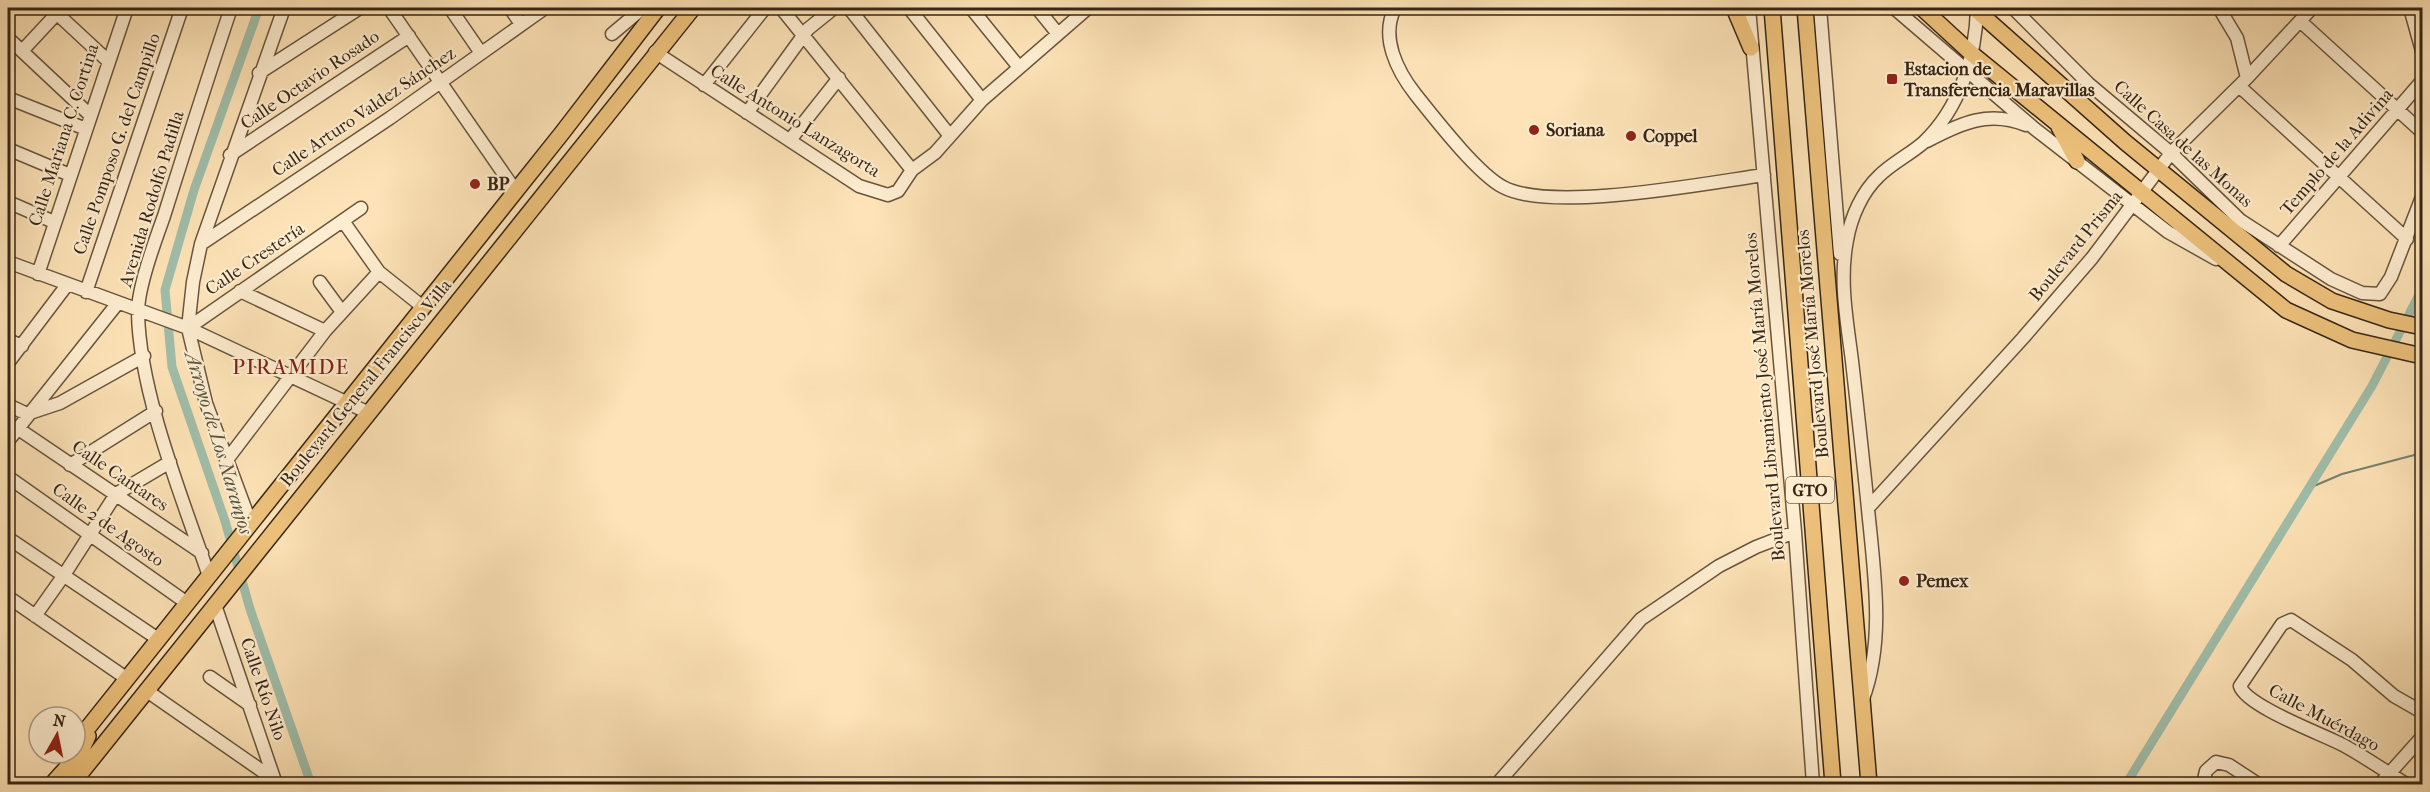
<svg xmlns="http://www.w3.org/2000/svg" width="2430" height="792" font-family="'IM FELL French Canon',serif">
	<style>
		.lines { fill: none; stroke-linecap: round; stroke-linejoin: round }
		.stream { stroke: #76816e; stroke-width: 2 }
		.canal { stroke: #a0beaa; stroke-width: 9 }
		.minor-casing { stroke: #68553e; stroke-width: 15 }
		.major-casing { stroke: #362615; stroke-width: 18 }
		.minor { stroke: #feedd0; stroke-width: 12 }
		.major { stroke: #eec27c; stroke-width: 15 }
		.poi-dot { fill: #8f2418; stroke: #feedd0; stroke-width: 2 }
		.labels { text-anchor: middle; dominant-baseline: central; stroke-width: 4.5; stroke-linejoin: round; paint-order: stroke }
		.shield { fill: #feedd0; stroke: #72624d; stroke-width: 1.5 }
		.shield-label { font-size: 16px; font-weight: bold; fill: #362615 }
		.poi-label { font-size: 18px; font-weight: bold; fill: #362615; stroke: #feedd0; text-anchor: start }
		.street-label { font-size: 18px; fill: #362615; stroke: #feedd0 }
		.water-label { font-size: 20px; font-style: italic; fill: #565442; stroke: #feedd0 }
		.quarter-label { font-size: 21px; letter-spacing: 1.5px; fill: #7a1f14; stroke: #feedd0 }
	</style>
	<rect width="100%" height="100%" fill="#fde3b7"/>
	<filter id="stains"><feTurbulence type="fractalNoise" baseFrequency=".00333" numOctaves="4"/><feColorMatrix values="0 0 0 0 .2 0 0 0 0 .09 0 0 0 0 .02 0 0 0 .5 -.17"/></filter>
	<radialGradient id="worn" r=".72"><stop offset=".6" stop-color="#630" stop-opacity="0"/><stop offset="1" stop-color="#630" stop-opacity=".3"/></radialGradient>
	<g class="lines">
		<path class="stream" d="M2307,489L2342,474L2422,453"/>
		<path class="canal" d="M259,8L194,190L165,290L172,367L225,521L250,609L311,784
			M2126,784L2372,386L2422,289"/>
		<g class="minor-casing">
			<path id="minor" d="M51,8L107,60
				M389,8L515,190
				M450,8L481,53
				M510,8L521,24
				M781,8L912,170
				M849,8L950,136
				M909,8L982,100
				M971,8L1018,66
				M1037,8L1058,34
				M1395,8C1380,37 1397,71 1416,95C1436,120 1477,173 1503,187C1551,213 1706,183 1764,175
				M1749,8L1795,532L1813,784
				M1820,8L1840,254
				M1894,8L2035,129L2168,232L2216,259
				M2013,8L2089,84L2171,153L2240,220L2331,279L2362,293L2380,294L2391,277L2422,197
				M2219,8L2237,38L2247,78
				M2410,8L2422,51
				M2300,21L2422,132
				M612,34L637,13
				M8,38L90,115
				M22,51L62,8
				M655,52L859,186L888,195L898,191L912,170L935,153L982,100L1088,8
				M259,73L360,8
				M704,85L765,8
				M2239,86L2407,239
				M8,98L86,129
				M747,113L808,29L834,8
				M790,140L839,78
				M1927,141C1961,123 1989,110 2026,125
				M8,149L70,175
				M230,155L409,36
				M8,202L54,222
				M343,221L379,272L423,307
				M201,244L390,118L545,8
				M2279,246L2422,81
				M8,262L188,328L369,413
				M38,274L127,8
				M320,282L342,312
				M240,291L325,331
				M86,292L182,8
				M188,328L361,208
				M8,340L22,346
				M8,363L67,285
				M8,405L27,414L60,403L144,356
				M17,428L202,553
				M8,441L117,304
				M226,461L325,331L379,272
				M70,465L156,411
				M8,477L187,603
				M1868,508L2023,338L2092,258L2171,153L2247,78L2312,8
				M251,524L206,403L188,328L193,282L201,244L284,8
				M8,538L158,639
				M209,576C183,500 139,392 138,312C138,287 155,241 164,216C186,146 208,77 231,8
				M8,597L126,678
				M215,605L276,784
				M35,616L64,575L116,494L170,462
				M210,677L250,705
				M147,691L275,780
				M1863,699C1884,642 1875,579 1869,519C1864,467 1858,414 1852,361C1847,321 1839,281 1847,240C1851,217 1862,192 1879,176C1892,163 1909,155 1923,143C1960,108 1976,56 1977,8
				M1497,784L1641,619L1719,566L1756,547L1795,532
				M2203,784L2206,771L2216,762L2229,765L2258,784
				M2380,784L2422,737
				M2406,784C2385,771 2365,757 2343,745C2322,734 2246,706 2240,686L2282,624L2291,620L2352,660L2394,696L2422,712"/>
		</g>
		<g class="major-casing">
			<path id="major" d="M1734,8L1751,48
				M1772,8L1833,784
				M1805,8L1869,784
				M1922,8L1972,54L2286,310L2352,340L2422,356
				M1974,8L2125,142L2286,274L2332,301L2389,320L2422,327
				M2059,127L2077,161
				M75,744L562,133L658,8
				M52,784L80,753L88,736
				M72,784L693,8"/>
		</g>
		<use href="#minor" class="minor"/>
		<use href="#major" class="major"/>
	</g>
	<g class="poi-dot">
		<rect x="1886" y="73" width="12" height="12" rx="3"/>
		<circle cx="1534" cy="130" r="6"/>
		<circle cx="1631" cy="136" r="6"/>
		<circle cx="475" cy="184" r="6"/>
		<circle cx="1904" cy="581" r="6"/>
	</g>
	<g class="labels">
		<rect class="shield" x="1786" y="477" width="48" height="26" rx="4.5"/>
		<g class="shield-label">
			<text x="1810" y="490">GTO</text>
		</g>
		<g class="poi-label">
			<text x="1904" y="69">Estacion de<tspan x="1904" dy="21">Transferencia Maravillas</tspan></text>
			<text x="1546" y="130">Soriana</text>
			<text x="1643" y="136">Coppel</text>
			<text x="487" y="184">BP</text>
			<text x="1916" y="581">Pemex</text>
		</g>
		<g class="street-label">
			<text transform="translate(310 80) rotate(-34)">Calle Octavio Rosado</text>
			<text transform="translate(364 112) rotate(-34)">Calle Arturo Valdez Sánchez</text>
			<text transform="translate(795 121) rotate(32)">Calle Antonio Lanzagorta</text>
			<text transform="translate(64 135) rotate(-72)">Calle Mariana C. Cortina</text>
			<text transform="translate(117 144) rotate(-71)">Calle Pomposo G. del Campillo</text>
			<text transform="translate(2183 144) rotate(42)">Calle Casa de las Monas</text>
			<text transform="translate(2337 152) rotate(-49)">Templo de la Adivina</text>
			<text transform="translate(152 199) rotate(-73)">Avenida Rodolfo Padilla</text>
			<text transform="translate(2076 246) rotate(-51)">Boulevard Prisma</text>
			<text transform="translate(255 259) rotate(-34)">Calle Crestería</text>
			<text transform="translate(1813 344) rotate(-95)">Boulevard José María Morelos</text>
			<text transform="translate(366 383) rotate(-51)">Boulevard General Francisco Villa</text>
			<text transform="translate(1765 397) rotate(-95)">Boulevard Libramiento José María Morelos</text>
			<text transform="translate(120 476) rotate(34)">Calle Cantares</text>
			<text transform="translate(108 525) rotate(35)">Calle 2 de Agosto</text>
			<text transform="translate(263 689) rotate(71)">Calle Río Nilo</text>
			<text transform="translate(2324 718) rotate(28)">Calle Muérdago</text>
		</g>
		<g class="water-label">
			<text transform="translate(219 443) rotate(73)">Arroyo de Los Naranjos</text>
		</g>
		<g class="quarter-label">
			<text x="291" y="367">PIRAMIDE</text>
		</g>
	</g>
	<rect width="2430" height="792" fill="none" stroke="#fde3b7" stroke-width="30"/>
	<rect x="9" y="9" width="2412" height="774" fill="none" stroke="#362615" stroke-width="3"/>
	<rect x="15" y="15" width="2400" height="762" fill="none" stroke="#362615" stroke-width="1.5"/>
	<g transform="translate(57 735) rotate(9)"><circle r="28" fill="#feedd0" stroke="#ae9d85" stroke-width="1.5"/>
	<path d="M0-4.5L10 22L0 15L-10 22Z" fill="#8f2418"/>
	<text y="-9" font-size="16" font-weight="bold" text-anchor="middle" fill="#362615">N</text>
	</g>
	<rect width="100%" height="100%" filter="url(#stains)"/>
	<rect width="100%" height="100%" fill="url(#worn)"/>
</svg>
